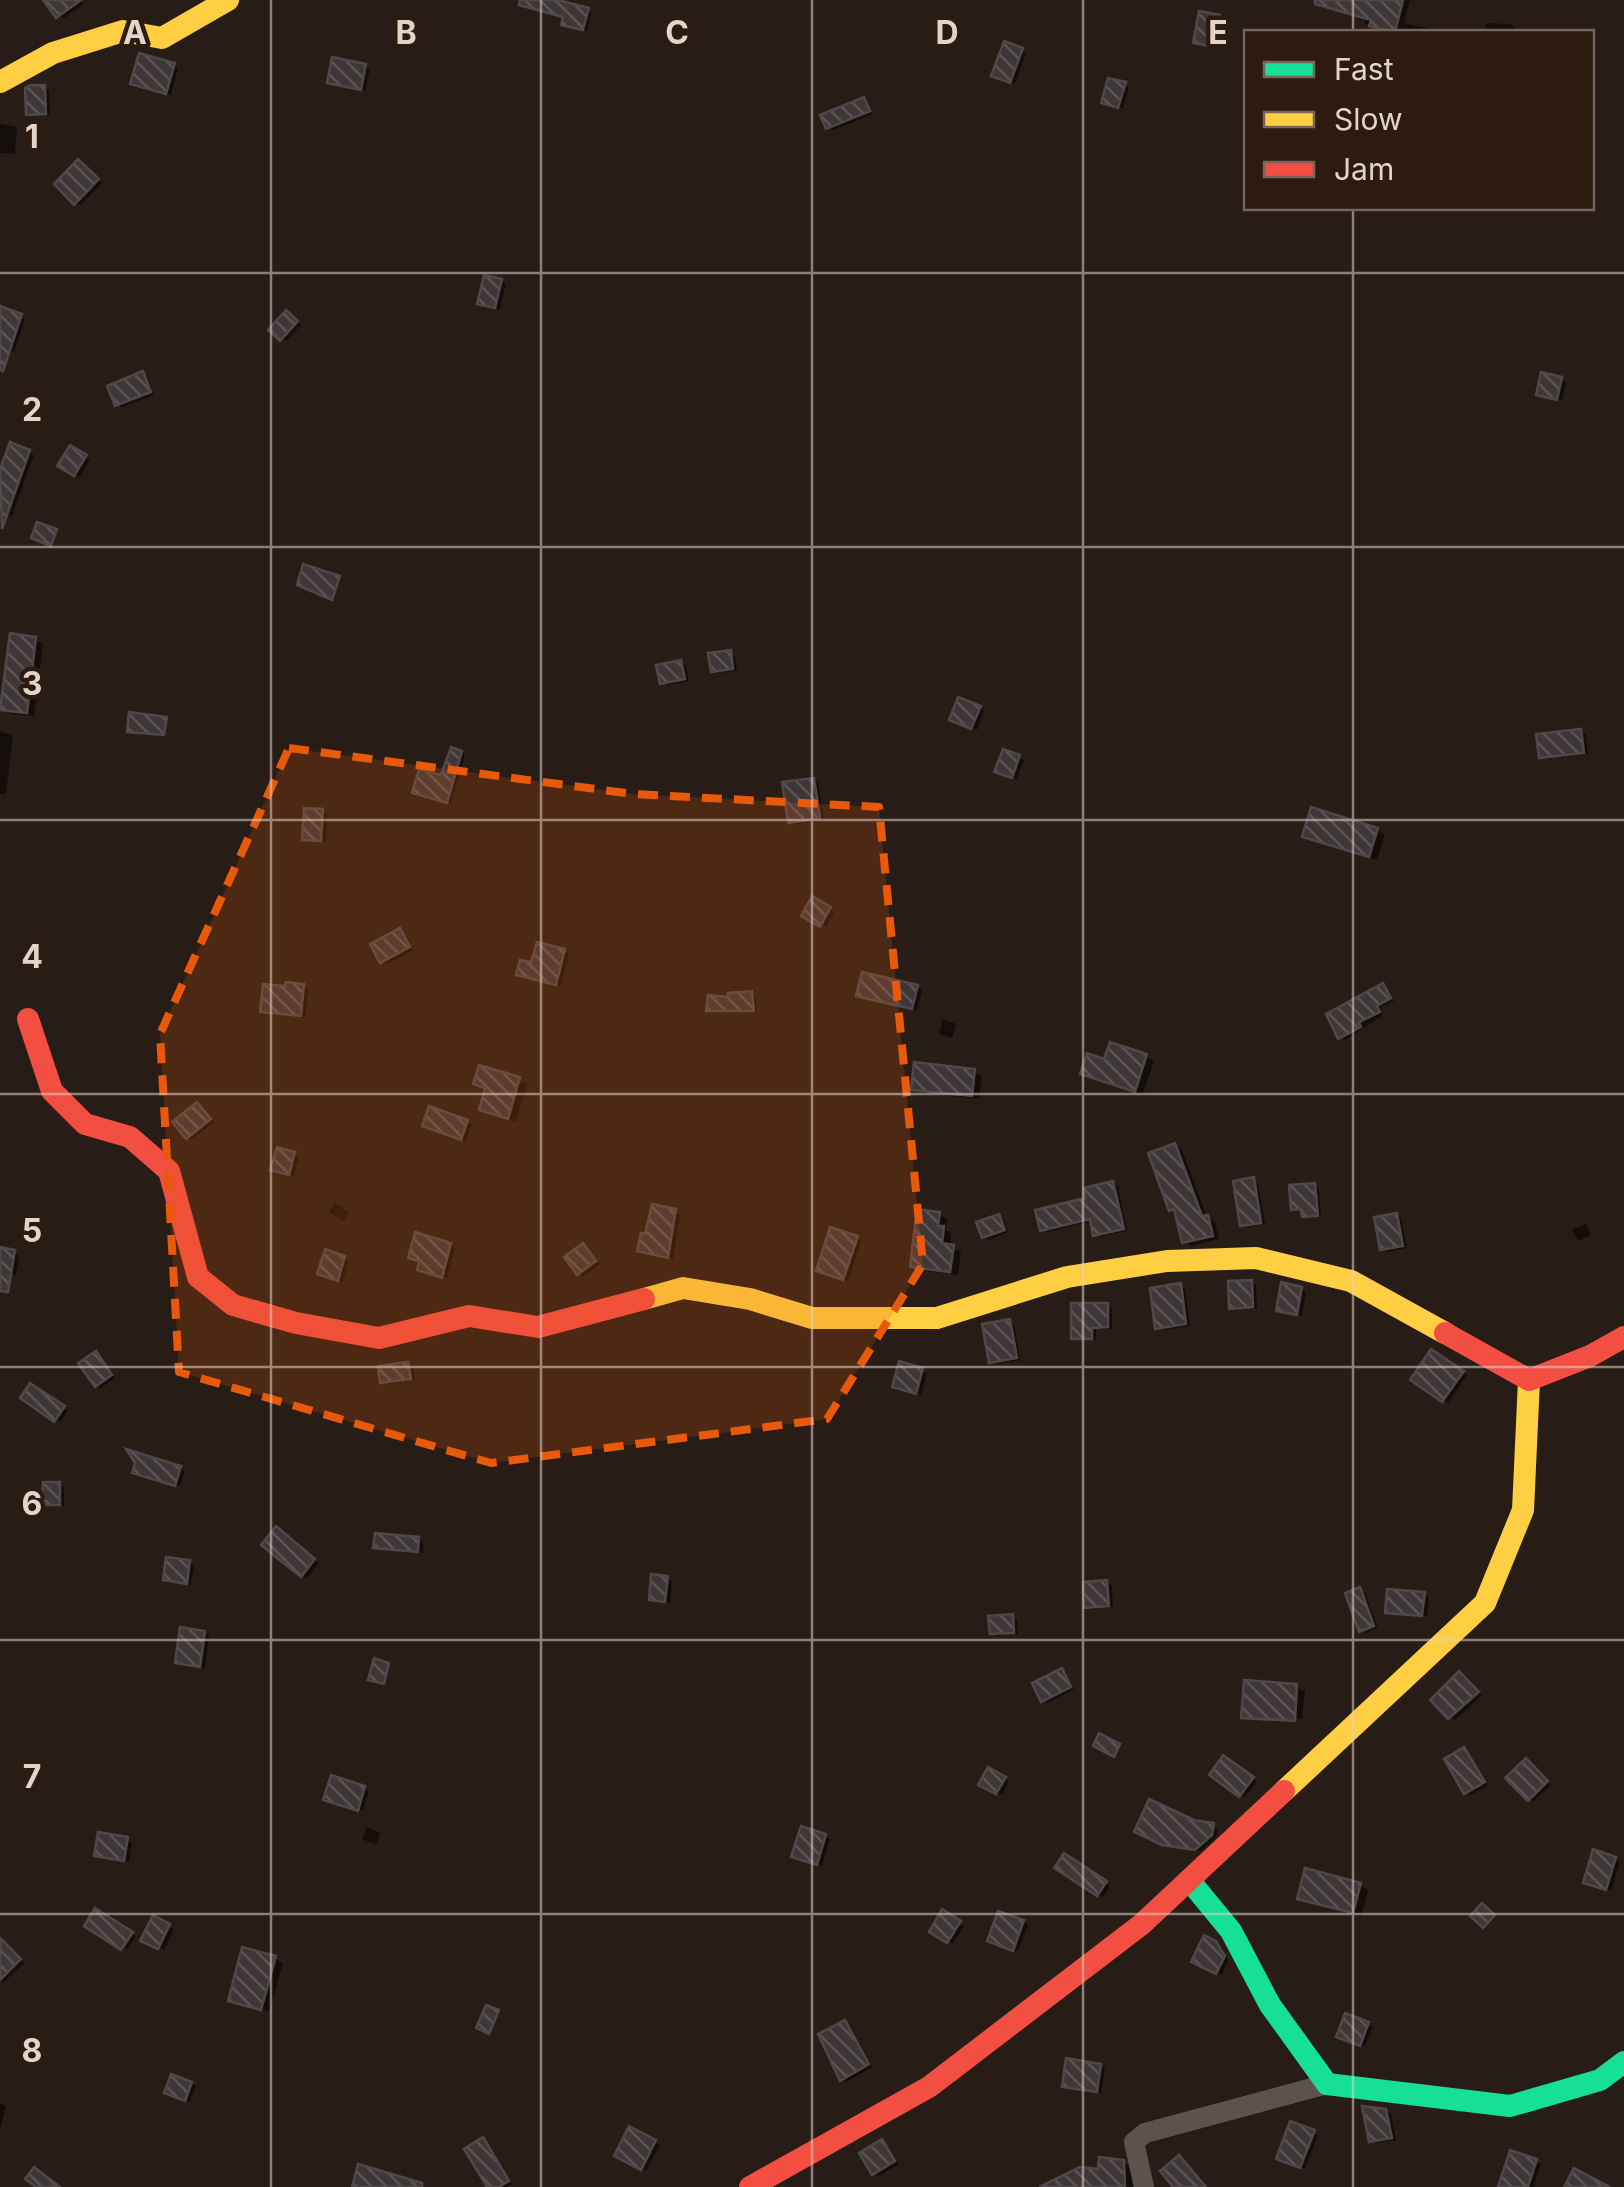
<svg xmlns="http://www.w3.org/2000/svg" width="1624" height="2187" font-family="Inter,sans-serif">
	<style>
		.shadow { fill: #0007 }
		.building { fill: url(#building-back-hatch); stroke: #4f4849; stroke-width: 2.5 }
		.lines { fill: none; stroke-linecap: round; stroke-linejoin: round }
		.street { stroke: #5c534e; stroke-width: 20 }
		.fast { stroke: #16e098; stroke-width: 22 }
		.slow { stroke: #ffcf43; stroke-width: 22 }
		.jam { stroke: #f24e42; stroke-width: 22 }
		.marked { fill: #e8590c; fill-opacity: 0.2; stroke: #e8590c; stroke-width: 8; stroke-dasharray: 20 12; stroke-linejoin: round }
		.grid { fill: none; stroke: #e1d4cc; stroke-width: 2.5; stroke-opacity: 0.55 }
		.grid-label { font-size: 32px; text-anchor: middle; font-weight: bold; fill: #e1d4cc; stroke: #2e1b0f; stroke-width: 9; stroke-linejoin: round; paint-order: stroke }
	</style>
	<defs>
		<pattern id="building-back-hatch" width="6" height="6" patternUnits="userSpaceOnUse" patternTransform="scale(2.5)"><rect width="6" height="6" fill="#3e3637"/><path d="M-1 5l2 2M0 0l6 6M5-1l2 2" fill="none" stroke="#5a5253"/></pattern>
	</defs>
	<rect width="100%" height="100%" fill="#271c16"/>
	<path class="shadow" d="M46,0H80L83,4L63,19Z
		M551,0L591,12L587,31L567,26L566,16Z
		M1340,0H1410L1404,23L1446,32H1394L1371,27L1364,23L1365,18L1337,9Z
		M1219,18L1224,20L1219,48L1196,42Z
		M1486,23L1510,24L1514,27V32H1486Z
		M1562,30H1585L1589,32H1562Z
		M1022,51L1026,53L1015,84L999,77Z
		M174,66L178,68L171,95L138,85Z
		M365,67L370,69L365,91L329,82Z
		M1125,85L1129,88L1123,108L1108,104Z
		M44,87L49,90L50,115L33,116L28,113Z
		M864,100L873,114L833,130L828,127Z
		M0,124L17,127L15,154L0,153Z
		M83,165L102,183L81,205L76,203Z
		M501,281L506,284L500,309L484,305Z
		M0,309L25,319L14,352L0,348Z
		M291,315L301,325L286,341L282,339Z
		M143,374L148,377L154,395L122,407L117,405Z
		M1543,375L1566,382L1562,401L1544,397Z
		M11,446L34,455L12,516L0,512V476Z
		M71,448L90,460L80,477L61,465Z
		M35,639L43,644L34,716L11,714L3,709Z
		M730,653L735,656L737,671L718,673L713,670Z
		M681,663L686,666L689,681L667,685L662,682Z
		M980,708L984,711L977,730L957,722Z
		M0,731L13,736L6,794H0Z
		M1581,732L1586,734L1588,754L1546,759L1541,756Z
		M1004,752L1024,760L1017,779L1002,774Z
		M461,753L465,755L451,803L419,794L442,779Z
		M813,780L818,783L824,820L795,824L790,821Z
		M322,811L327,814L326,842L309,841L304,838Z
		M1377,830L1385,834L1377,860L1313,840Z
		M813,900L834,912L826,927L804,915Z
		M400,931L413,950L387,964L382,962Z
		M564,951L569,954L561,986L524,977L533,966Z
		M303,986L308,989L305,1018L263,1011Z
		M1383,986L1394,1001L1380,1008L1383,1015L1345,1040L1340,1037Z
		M917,987L922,990L917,1010L859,995Z
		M752,993L755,996L757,1012L709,1010Z
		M943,1019L956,1024L952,1038L939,1034Z
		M1146,1056L1154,1061L1143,1094L1091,1077L1106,1062Z
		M480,1068L527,1084L516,1122L482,1109L488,1089L476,1083Z
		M974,1072L982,1076L979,1099L922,1093L914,1088Z
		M198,1105L214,1122L192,1139L188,1137Z
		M467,1122L472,1124L466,1141L430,1128Z
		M1175,1146L1182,1150L1207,1217L1215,1222L1219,1239L1191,1246L1184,1241L1178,1213L1171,1209Z
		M294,1155L299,1157L294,1176L278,1172Z
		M1253,1180L1258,1183L1265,1224L1247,1227L1243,1225Z
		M1113,1183L1118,1186L1127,1231L1100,1237L1096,1234L1093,1221L1047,1232L1042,1229Z
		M1314,1185L1319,1188L1321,1218H1309L1304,1211L1294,1209Z
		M335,1203L349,1212L343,1221L329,1212Z
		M675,1212L680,1215L673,1259L644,1252Z
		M939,1214L947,1219L946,1230L951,1233L950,1247L961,1252L958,1275L920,1270L912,1266Z
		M1396,1215L1401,1218L1407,1248L1387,1252L1382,1249Z
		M999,1217L1004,1219L1008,1232L989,1240L984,1237Z
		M1586,1224L1591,1235L1578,1241L1572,1230Z
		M856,1238L861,1241L848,1281L824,1273Z
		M450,1245L455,1248L447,1278L424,1272L422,1261Z
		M583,1246L600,1264L584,1276L579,1273Z
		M0,1250L19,1255L16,1275L0,1272Z
		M344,1258L348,1261L343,1282L324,1275Z
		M1252,1282L1256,1285L1257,1309L1231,1307Z
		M1180,1286L1185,1289L1190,1326L1163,1330L1158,1327Z
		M1301,1289L1306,1292L1302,1316L1278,1310Z
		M1107,1305L1112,1308V1329H1096V1340L1073,1338Z
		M1009,1321L1014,1324L1020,1360L996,1364L991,1362Z
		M1432,1352L1467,1375L1448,1403L1413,1379Z
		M96,1354L115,1378L101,1388L96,1385Z
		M408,1365L413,1368L415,1380L388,1384L383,1382Z
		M922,1370L927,1373L921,1395L899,1389Z
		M31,1386L68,1411L60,1422L23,1397Z
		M180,1469L185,1471L180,1486L140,1474Z
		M59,1484L64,1487V1506L45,1503Z
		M281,1532L319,1563L307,1578L302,1575Z
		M419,1539L423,1542V1553L376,1547Z
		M189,1563L194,1565L191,1585L165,1579Z
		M667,1578L672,1581L670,1603L651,1599Z
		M1107,1583L1112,1585L1113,1607L1092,1609L1087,1606Z
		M1360,1590L1365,1593L1378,1628L1366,1633L1361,1630Z
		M1424,1595L1429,1598L1427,1617L1388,1611Z
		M1012,1616L1017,1619L1018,1634L997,1636L992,1633Z
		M205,1633L209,1636L205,1668L182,1664Z
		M1061,1671L1074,1689L1048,1703L1043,1700Z
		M1464,1677L1482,1695L1455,1720L1450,1717Z
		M1297,1687L1305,1691L1302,1719L1249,1716V1719L1244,1716Z
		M1464,1750L1488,1785L1471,1795L1466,1792Z
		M1224,1758L1257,1781L1245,1797L1212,1774Z
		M1531,1764L1551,1785L1534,1801L1529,1799Z
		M989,1770L1009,1781L1002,1795L982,1784Z
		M332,1779L369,1791L363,1811L331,1801Z
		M1193,1822L1218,1829L1216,1837L1201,1851L1170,1847L1137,1831Z
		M367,1827L380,1833L376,1845L362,1839Z
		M100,1835L132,1842L129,1862L102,1857Z
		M825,1836L830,1839L822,1866L799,1859Z
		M1595,1853L1620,1862L1611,1891L1591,1884Z
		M1065,1856L1110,1886L1103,1897L1057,1867Z
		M1360,1885L1368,1890L1361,1916L1300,1898Z
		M96,1911L136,1936L127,1950L87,1925Z
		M943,1913L964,1926L953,1944L932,1931Z
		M154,1919L174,1929L164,1950L143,1940Z
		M1023,1922L1028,1925L1018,1951L995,1943Z
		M0,1938L24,1963L3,1983L0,1981Z
		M1205,1938L1221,1946L1228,1960L1222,1975L1194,1961Z
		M275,1958L283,1963L269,2012L231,2000Z
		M1347,2016L1373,2027L1365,2046L1344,2039Z
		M845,2023L850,2026L873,2067L846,2082L842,2079Z
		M1101,2066L1105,2069L1101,2093L1065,2085Z
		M191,2084L196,2086L190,2102L172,2095Z
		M0,2103L6,2106L0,2131Z
		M1386,2111L1391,2114L1396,2140L1376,2143L1371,2141Z
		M630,2130L660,2145L646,2171L617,2155Z
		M1314,2132L1318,2135L1305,2169L1283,2160Z
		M483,2140L512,2184L507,2187H490Z
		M882,2142L899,2164L879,2176L874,2173Z
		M1123,2162L1132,2167L1133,2187H1062Z
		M1536,2162L1541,2164L1533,2187H1500Z"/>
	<path class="building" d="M43,0H81L56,18Z
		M520,0H558L589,8L583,30L561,25L563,17L519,5Z
		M1315,0H1403L1395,32L1369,26L1371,20L1315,4Z
		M1199,11L1220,15L1214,47L1193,43Z
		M1004,41L1023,48L1010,83L991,76Z
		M139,53L175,63L166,94L130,84Z
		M332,57L366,64L361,90L327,83Z
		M1108,78L1126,82L1118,108L1101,103Z
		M30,85H45L46,114L26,115L25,88Z
		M864,97L870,111L826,129L820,115Z
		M78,159L99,179L74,205L54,184Z
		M484,275L502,279L495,308L477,304Z
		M0,306L22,314L3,371L0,370Z
		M286,310L298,321L280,341L268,330Z
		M143,371L151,392L115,406L107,386Z
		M1541,372L1562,377L1557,400L1536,395Z
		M10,442L30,450L2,529L0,469Z
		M70,445L87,455L74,476L57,466Z
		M37,522L57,529L51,546L31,538Z
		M303,564L340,576L332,600L297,585Z
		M10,633L36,637L27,713L0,710Z
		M731,650L733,669L711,672L708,653Z
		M681,660L685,679L660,684L656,665Z
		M958,697L981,706L971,729L949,720Z
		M129,712L167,717L164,735L127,732Z
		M1581,729L1584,753L1539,758L1536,734Z
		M451,747L462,751L447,803L412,793L419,769L441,775Z
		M1003,749L1020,755L1012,778L994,772Z
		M814,778L820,818L788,823L782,782Z
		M1311,807L1378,828L1369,857L1302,837Z
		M304,808L323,809L321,841L302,840Z
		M812,896L831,907L820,927L801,916Z
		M400,928L410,947L380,963L370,944Z
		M537,942L565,949L556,985L516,975L520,960L531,962Z
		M862,972L918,985L912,1009L856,996Z
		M286,982L304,984L301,1016L260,1012L263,984L285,986Z
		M1383,983L1391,998L1377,1006L1380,1012L1359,1022L1361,1027L1338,1039L1326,1014Z
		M752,991L754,1011H706L708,995L728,997V993Z
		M1110,1042L1147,1054L1135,1092L1080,1074L1087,1053L1104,1059Z
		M914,1062L975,1069L972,1096L911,1090Z
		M479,1065L520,1077L508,1119L479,1110L485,1088L473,1084Z
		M197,1102L211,1119L186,1139L172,1122Z
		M429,1106L468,1120L461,1140L422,1126Z
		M1175,1143L1202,1216L1208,1215L1213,1236L1182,1243L1174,1209L1169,1211L1148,1153Z
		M277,1147L295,1152L289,1175L270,1170Z
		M1254,1177L1261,1223L1240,1226L1233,1181Z
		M1113,1181L1124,1229L1093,1236L1090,1219L1040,1231L1035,1210L1085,1198L1083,1188Z
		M1315,1183L1318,1216L1302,1217L1301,1209L1291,1210L1289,1185Z
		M652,1204L676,1209L668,1258L637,1251L641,1233L645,1234Z
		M917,1209L940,1212L938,1226H944L942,1243L954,1245L950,1272L910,1267Z
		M1397,1213L1403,1246L1380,1250L1374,1217Z
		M999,1214L1005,1230L982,1238L976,1222Z
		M830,1227L858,1236L843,1280L816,1271Z
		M415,1232L451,1243L442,1278L417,1270L419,1261L408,1258Z
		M583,1243L596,1261L577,1275L564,1257Z
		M0,1247L15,1250L8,1292L0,1291Z
		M325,1249L345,1256L338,1281L317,1274Z
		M1252,1280L1253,1307L1229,1309L1228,1281Z
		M1281,1282L1302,1287L1297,1315L1276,1311Z
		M1181,1283L1186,1324L1155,1329L1150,1288Z
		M1071,1303H1108V1327L1092,1328V1339H1071Z
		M1010,1319L1017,1358L989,1363L982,1324Z
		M1431,1349L1464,1371L1442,1402L1410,1380Z
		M96,1351L112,1375L95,1387L78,1363Z
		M899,1361L923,1368L916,1394L892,1387Z
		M408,1362L411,1379L380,1383L378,1366Z
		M30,1383L65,1406L54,1422L20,1398Z
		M126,1449L181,1466L175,1486L132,1473L135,1463Z
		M43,1482H60V1505H42Z
		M276,1526L315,1559L301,1577L261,1545Z
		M375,1533L419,1537L418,1552L373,1548Z
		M166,1557L190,1560L187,1584L163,1580Z
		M651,1574L668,1576L665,1602L649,1600Z
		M1107,1580L1109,1606L1084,1608L1083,1582Z
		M1360,1587L1374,1626L1359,1632L1345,1593Z
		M1387,1589L1425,1592L1422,1616L1385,1613Z
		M1013,1614L1014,1633L990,1634L988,1616Z
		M180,1627L205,1631L200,1667L175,1663Z
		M374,1658L389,1663L384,1684L368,1680Z
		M1062,1668L1071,1687L1041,1702L1032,1683Z
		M1459,1671L1479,1692L1448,1719L1430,1700Z
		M1244,1680L1297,1684L1295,1721L1241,1718Z
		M1099,1733L1120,1744L1114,1757L1093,1746Z
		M1464,1747L1485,1782L1464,1794L1444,1759Z
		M1223,1755L1254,1777L1239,1797L1209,1775Z
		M1526,1758L1548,1781L1528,1801L1505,1778Z
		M988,1767L1006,1777L996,1794L978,1785Z
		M331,1775L365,1786L358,1811L323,1800Z
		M1149,1799L1194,1820L1214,1823L1212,1835L1195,1850L1162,1845L1134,1832Z
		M801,1826L826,1834L817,1865L791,1857Z
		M98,1832L128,1837L124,1861L94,1856Z
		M1593,1849L1616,1857L1606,1890L1583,1883Z
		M1064,1853L1107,1881L1097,1896L1054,1868Z
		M1305,1868L1361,1883L1353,1913L1297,1899Z
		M1482,1903L1495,1915L1483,1928L1470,1916Z
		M95,1908L133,1932L121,1950L84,1926Z
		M942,1909L961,1921L947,1943L929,1932Z
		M998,1911L1024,1920L1013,1951L987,1941Z
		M153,1915L170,1924L158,1949L140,1941Z
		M1204,1935L1216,1941L1225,1956L1216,1974L1191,1962Z
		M0,1938L21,1959L0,1980Z
		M242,1947L276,1956L261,2010L228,2001Z
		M486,2005L499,2010L489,2034L476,2028Z
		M1345,2013L1369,2022L1360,2046L1336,2037Z
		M845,2020L869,2064L840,2081L818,2034Z
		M1066,2058L1101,2064L1097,2092L1062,2087Z
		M171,2074L192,2082L185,2101L164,2093Z
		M1362,2106L1386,2109L1392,2138L1369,2142Z
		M1290,2121L1315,2130L1300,2168L1276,2159Z
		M629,2126L656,2140L641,2170L614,2156Z
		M483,2137L509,2181L499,2187H487L464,2149Z
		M882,2139L895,2161L872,2175L859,2153Z
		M1510,2150L1537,2159L1528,2187H1498Z
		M1179,2155L1206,2187H1173L1160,2171Z
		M1099,2157L1124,2160L1125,2187H1039L1080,2167L1098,2169Z
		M358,2164L422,2183V2187H352Z
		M34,2167L60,2187H36L25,2179Z
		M1574,2168L1610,2187H1564Z"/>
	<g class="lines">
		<path class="street" d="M1144,2187L1134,2142L1145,2133L1327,2084"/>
		<path class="fast" d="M1189,1880L1231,1931L1270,2005L1327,2084L1510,2106L1600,2080L1624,2062"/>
		<path class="slow" d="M0,82L53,53L123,31L162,38L228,0
			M644,1299L683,1288L750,1299L812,1318H937L1067,1277L1167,1261L1256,1258L1351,1281L1445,1333
			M1284,1791L1485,1603L1523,1510L1529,1380"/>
		<path class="jam" d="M28,1019L52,1091L85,1124L130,1137L169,1171L198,1277L233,1305L296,1323L379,1338L469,1316L538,1327L644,1299
			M1445,1333L1529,1380L1590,1356L1624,1337
			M750,2187L929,2087L1142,1924L1284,1791"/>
	</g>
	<path class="marked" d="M289,748L633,794L879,807L923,1264L827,1419L491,1463L179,1372L160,1034Z"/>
	<path class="grid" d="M271,0V2187M541,0V2187M812,0V2187M1083,0V2187M1353,0V32M1353,208V2187M0,273H1624M0,547H1624M0,820H1624M0,1094H1624M0,1367H1624M0,1640H1624M0,1914H1624"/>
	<g class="grid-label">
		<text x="135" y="44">A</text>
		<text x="406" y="44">B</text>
		<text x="677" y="44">C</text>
		<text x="947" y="44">D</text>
		<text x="1218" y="44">E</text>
		<text x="32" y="148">1</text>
		<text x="32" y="421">2</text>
		<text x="32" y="695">3</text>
		<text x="32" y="968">4</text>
		<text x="32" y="1242">5</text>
		<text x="32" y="1515">6</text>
		<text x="32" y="1788">7</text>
		<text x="32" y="2062">8</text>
	</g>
	<rect x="1244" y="30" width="350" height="180" fill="#2e1b0f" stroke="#76655b" stroke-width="2.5"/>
	<rect x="1264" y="62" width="50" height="15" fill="#16e098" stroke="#76655b" stroke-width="2.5"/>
	<text x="1334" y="80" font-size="30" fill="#e1d4cc">Fast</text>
	<rect x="1264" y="112" width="50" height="15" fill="#ffcf43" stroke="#76655b" stroke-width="2.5"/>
	<text x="1334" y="130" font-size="30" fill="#e1d4cc">Slow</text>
	<rect x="1264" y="162" width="50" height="15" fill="#f24e42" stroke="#76655b" stroke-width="2.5"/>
	<text x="1334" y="180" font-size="30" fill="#e1d4cc">Jam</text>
</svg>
